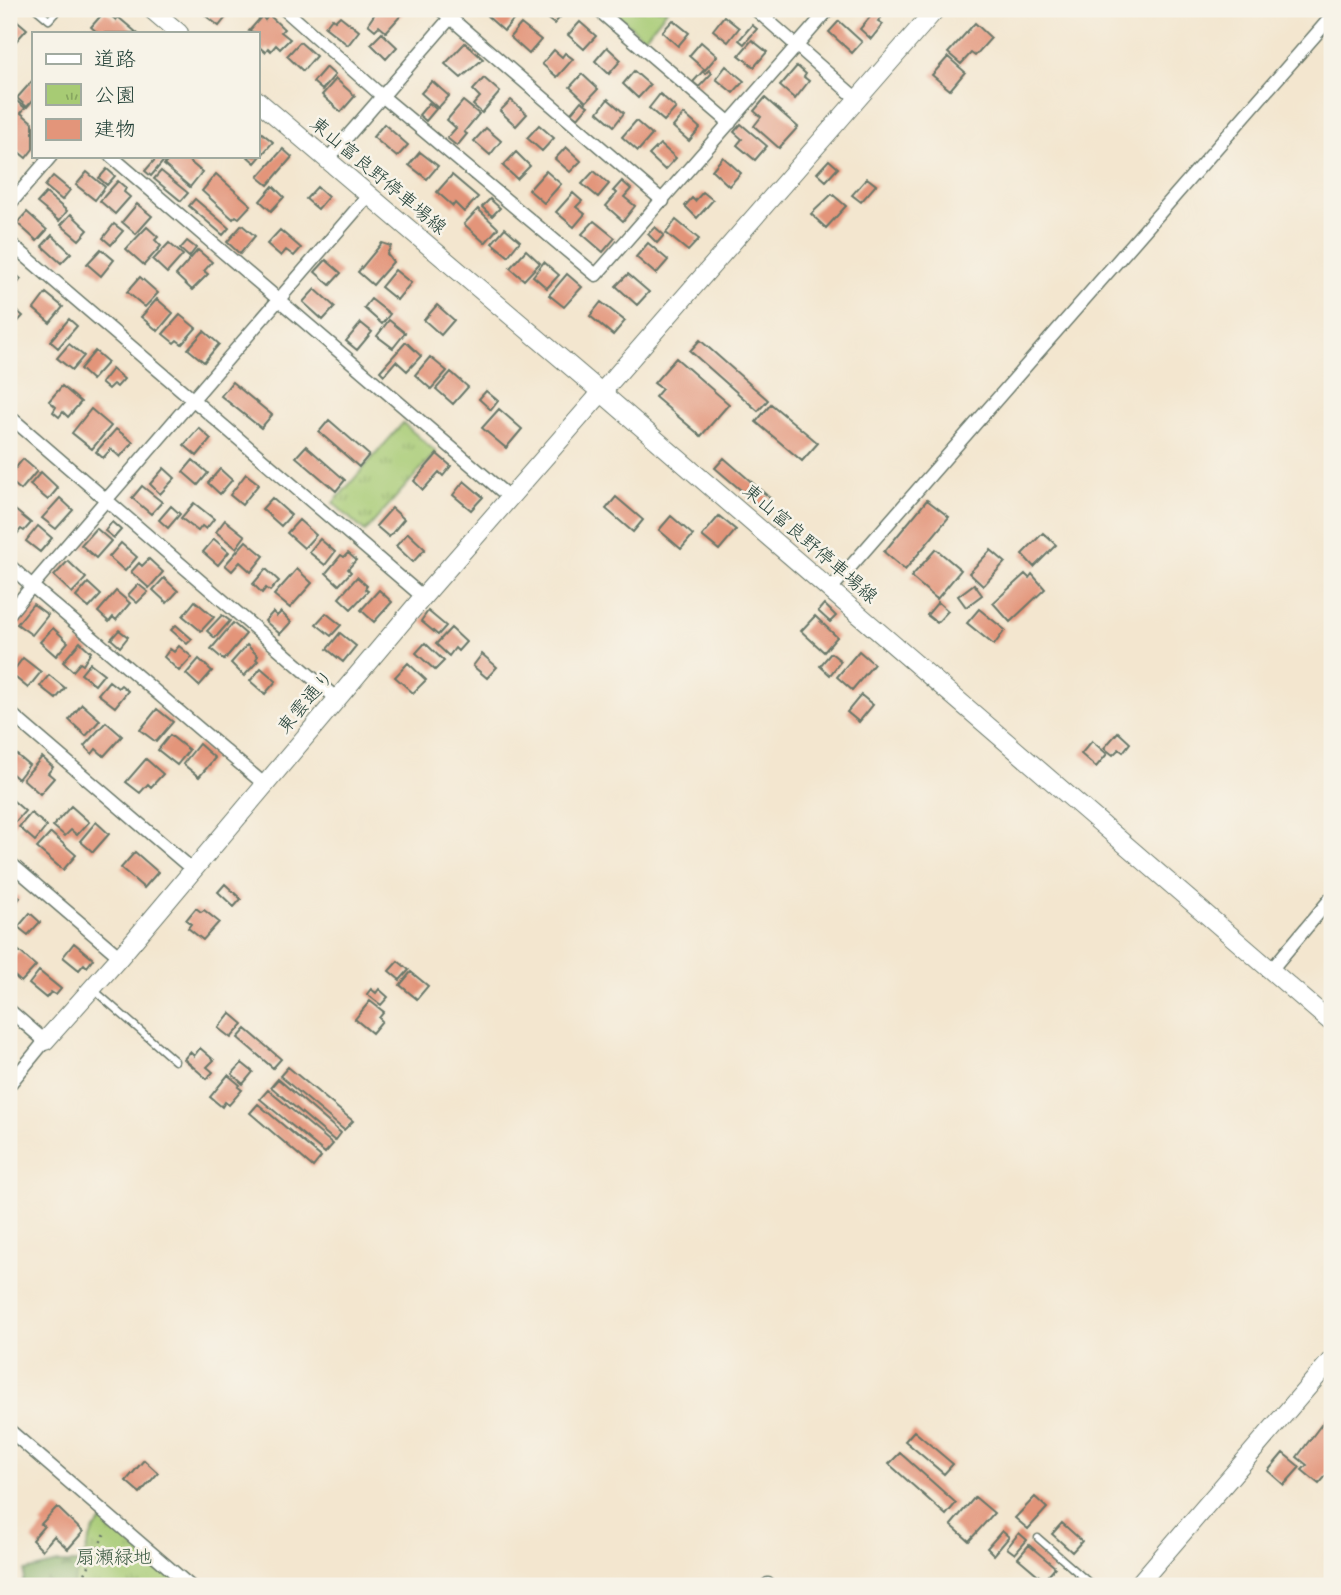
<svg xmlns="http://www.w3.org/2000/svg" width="1341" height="1595" font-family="'Balsamiq Sans','Klee One',sans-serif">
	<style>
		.forest { fill: url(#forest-firs); stroke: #52764d; stroke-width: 2 }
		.park { fill: url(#park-tufts); stroke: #638454; stroke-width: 2 }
		.building { fill: #e3957a }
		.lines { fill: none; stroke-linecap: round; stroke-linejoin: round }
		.lane-casing { stroke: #69786a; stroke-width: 9 }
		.street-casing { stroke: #69786a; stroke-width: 15 }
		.secondary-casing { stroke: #69786a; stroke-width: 20 }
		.path { stroke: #69786a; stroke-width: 2.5; stroke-dasharray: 2 5; stroke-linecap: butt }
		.lane { stroke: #fff; stroke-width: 6 }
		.street { stroke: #fff; stroke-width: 12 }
		.secondary { stroke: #fff; stroke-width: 18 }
		.labels { text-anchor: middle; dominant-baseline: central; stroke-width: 5; stroke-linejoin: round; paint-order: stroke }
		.street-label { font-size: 19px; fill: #1f3d34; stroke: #f7f3e8 }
		.park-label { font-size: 19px; fill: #3a5941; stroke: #f7f3e8 }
	</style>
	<defs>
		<pattern id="forest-firs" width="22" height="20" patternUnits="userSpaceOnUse" patternTransform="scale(1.75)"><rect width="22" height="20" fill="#85af66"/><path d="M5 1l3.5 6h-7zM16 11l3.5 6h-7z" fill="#6c9055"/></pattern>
		<pattern id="park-tufts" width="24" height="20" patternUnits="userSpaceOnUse" patternTransform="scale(1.75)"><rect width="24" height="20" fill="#a7cb74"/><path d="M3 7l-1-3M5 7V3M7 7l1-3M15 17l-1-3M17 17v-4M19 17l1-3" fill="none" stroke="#87a660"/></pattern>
	</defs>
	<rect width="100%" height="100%" fill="#f7f3e8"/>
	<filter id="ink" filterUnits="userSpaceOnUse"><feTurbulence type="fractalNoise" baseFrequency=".0143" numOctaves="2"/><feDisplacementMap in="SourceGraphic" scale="14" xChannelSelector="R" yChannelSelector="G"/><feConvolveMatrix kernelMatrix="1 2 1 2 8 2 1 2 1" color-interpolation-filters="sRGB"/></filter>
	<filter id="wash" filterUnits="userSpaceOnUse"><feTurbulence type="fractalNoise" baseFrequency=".00686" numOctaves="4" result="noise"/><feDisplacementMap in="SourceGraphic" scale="28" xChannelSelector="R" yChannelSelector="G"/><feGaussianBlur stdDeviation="1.57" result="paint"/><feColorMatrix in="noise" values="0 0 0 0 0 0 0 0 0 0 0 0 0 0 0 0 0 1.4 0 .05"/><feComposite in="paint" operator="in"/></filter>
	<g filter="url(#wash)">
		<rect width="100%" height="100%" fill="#f3e6cf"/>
		<path class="forest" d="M58,1563H82L172,1586H22L25,1571Z"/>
		<path class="park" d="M611,9H668L644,38Z
			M403,423L436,452L365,532L333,503Z
			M108,1515L190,1586H72L94,1529Z"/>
		<g id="blocks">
			<path class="building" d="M212,9H218L227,16L219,26L206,16Z
				M378,9H401L404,12L386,32L379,26L375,30L368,24Z
				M493,9H505L515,18L504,31L487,16Z
				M544,9H563L566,11L554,24L540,13Z
				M865,9H888L878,21L883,24L871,39L860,29L870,17L863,11Z
				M105,11L116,20L118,17L137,33H98L91,27Z
				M269,15L284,29L281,32L290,39L280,49L276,45L271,51L268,48L265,52L257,45V33L249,31L262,16L265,20Z
				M340,16L359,31L348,45L325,27L332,18L335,21Z
				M724,16L739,28L728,42L713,30Z
				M14,18L27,29L9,49V24Z
				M673,20L689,33L678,46L662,32Z
				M839,21L862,42L852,53L829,32Z
				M580,22L596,36L584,49L568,35Z
				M975,23L991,38L975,56L971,53L961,64L948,53Z
				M521,24L541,40L529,54L510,37Z
				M752,25L757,29L744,44L739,40Z
				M382,33L397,47L386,59L371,44Z
				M752,40L767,52L754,67L739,55Z
				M300,42L316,56L303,71L287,56Z
				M701,42L717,56L705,70L689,56Z
				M465,43L483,59L461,78L445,64Z
				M607,47L621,60L609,74L595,61Z
				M554,50L562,57L565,53L573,59L557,77L542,64Z
				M948,57L965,72L950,90L932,75Z
				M726,66L744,81L733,93L716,79Z
				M797,66L806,74L804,77L809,81L795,99L780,86Z
				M326,67L335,75L322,90L313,82Z
				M709,70L712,73L699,87L693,82L703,71L705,74Z
				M634,71L650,85L638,98L623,84Z
				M582,74L598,89L586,102L570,87Z
				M484,78L500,92L482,113L473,105L480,97L473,90Z
				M336,79L355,96L341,112L322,95Z
				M33,80V100L27,107L17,98Z
				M432,81L449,96L438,108L421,93Z
				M660,94L676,108L664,121L649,108Z
				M765,98L798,127L779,148L754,126L761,117L754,111Z
				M14,99L25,108L21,113L33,123V149L26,158L9,144V105Z
				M608,99L624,113L614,126L598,112Z
				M511,100L527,114L516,126L500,111Z
				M463,101L479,114L464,132L467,134L457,146L447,138L456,128L447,120Z
				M581,101L588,106L578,118L571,113Z
				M429,103L436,109L426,121L419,115Z
				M684,114L700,128L689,141L673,127Z
				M636,121L652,135L638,151L622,137Z
				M384,124L408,145L397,157L373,137Z
				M741,124L767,146L755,160L737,145L742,139L734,132Z
				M539,125L554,138L542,151L527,138Z
				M486,128L501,141L490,155L474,141Z
				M257,129L273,142L255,163L247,156H257Z
				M660,144L676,158L665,170L649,155Z
				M566,147L581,161L570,172L555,159Z
				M283,149L292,157L268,185L258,177Z
				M420,152L438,166L427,179L409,165Z
				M516,152L530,166L517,179L503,166Z
				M158,156L166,158L151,176L145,171Z
				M172,156H183L202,172L190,187L164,165Z
				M723,157L741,173L729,186L712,170Z
				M829,160L838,168L826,181L817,173Z
				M107,169L115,176L107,185L99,178Z
				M161,171L188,193L181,201L154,179Z
				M546,171L561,184L544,203L529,190Z
				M594,171L609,184L598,197L582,184Z
				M87,172L105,187L95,200L76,185Z
				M216,174L251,205L239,218L236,216L233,219L202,191Z
				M452,175L478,197L464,212L455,203L453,206L437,192Z
				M53,176L70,190L62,200L45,186Z
				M867,178L876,185L861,202L852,195Z
				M118,181L126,188L124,192L130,197L115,214L100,201Z
				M622,181L631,189L624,197L635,206L623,221L606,206L617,193L613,191Z
				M273,186L284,197L271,211L260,201Z
				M317,187L328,197L318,209L306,199Z
				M703,192L713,200L697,218L685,206L692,198L695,201Z
				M46,193L67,211L59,221L37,203Z
				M573,193L582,201L576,207L585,214L574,227L556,212Z
				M832,194L846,206L826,228L811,214Z
				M195,199L229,228L223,235L189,206Z
				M490,199L500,208L492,216L482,207Z
				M137,204L152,216L136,234L122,222Z
				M478,209L498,228L485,243L464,224Z
				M27,212L47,230L37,241L17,223Z
				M71,214L88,230L79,240L61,225Z
				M676,220L699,239L688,251L666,233Z
				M594,221L615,238L603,252L582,234Z
				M114,224L123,231L111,245L103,238Z
				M242,225L255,236L240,254L227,242Z
				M147,227L158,237L155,240L161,246L144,265L126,249Z
				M655,227L664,235L657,243L648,234Z
				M505,228L520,241L508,256L492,243Z
				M280,230L301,248L294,256L286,250L281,256L267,244Z
				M52,235L71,253L61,263L42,246Z
				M187,241L196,248L189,257L180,249Z
				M169,243L183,255L167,273L153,260Z
				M382,243L391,246L387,254L393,262L373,285L358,272Z
				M648,243L668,260L656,274L636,257Z
				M101,249L114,260L101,276L87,264Z
				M198,250L212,262L204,271L208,274L192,290L176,275Z
				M526,250L540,263L524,280L510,268Z
				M326,260L341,273L330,285L315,272Z
				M544,262L559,275L547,288L533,276Z
				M9,268L21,279L9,294Z
				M395,270L411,283L397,300L381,287Z
				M567,274L582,287L564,307L549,295Z
				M628,274L649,292L637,305L616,286Z
				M140,277L158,293L145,307L127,292Z
				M315,289L335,307L323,320L303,302Z
				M46,293L63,307L50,323L34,309Z
				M157,299L173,313L158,331L141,317Z
				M371,299L390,314L382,324L364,308Z
				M601,302L625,321L613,335L590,316Z
				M9,304L23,316L13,327L9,324Z
				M437,305L454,320L441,335L424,320Z
				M180,315L196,328L182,344L177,340L174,343L163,334Z
				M69,319L77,326L58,348L50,341Z
				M389,320L405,333L393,348L377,336Z
				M361,323L372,332L357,350L346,341Z
				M204,331L219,344L204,362L188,349Z
				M700,340L768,400L758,411L690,351Z
				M406,342L421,356L407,371L396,361L384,375L380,371Z
				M69,344L84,356L72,370L57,358Z
				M95,351L108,362L92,380L80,369Z
				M430,357L447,371L431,389L415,375Z
				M676,358L729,404L701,436L655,397L662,389L654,383Z
				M112,369L124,379L117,387L113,384L108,389L101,383Z
				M451,372L468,387L453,404L436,389Z
				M232,382L272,415L261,428L221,396Z
				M62,386L81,402L68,417L63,412L59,417L53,412L56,407L49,401Z
				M486,391L498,401L491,410L479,399Z
				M771,404L818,443L802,461L756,422Z
				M91,409L111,426L92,449L72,433Z
				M499,409L522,429L506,448L482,428Z
				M329,420L369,455L359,467L319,432Z
				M199,428L211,439L197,456L184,445Z
				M116,429L133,442L120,457L111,449L103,458L96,452Z
				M306,446L345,480L336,491L296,457Z
				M437,454L451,466L443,476L439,472L423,490L414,481Z
				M724,458L770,498L762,508L715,468Z
				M23,459L37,471L21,490L9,480V476Z
				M193,460L208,473L198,485L183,472Z
				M164,468L175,478L160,494L150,484Z
				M220,469L232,480L220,494L208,483Z
				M41,472L58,488L48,500L30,485Z
				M246,474L259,484L242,505L230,495Z
				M464,481L483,497L471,510L453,495Z
				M142,486L162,502L151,514L132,498Z
				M616,497L643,520L633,532L606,509Z
				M60,498L73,510L56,529L42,518Z
				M272,498L291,515L281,526L262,509Z
				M927,500L949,517L905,570L884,552Z
				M194,503L214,519L206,529L202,526L198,531L181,518Z
				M171,506L180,514L168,528L159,520Z
				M392,508L404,519L389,537L376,526Z
				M15,510L31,523L24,531L21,529L16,535L9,529V517Z
				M671,516L693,535L681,549L659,530Z
				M719,516L736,530L719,550L702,536Z
				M225,520L245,536L236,548L216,532Z
				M299,520L316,535L304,548L287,533Z
				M112,522L121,530L114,538L105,531Z
				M38,526L52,538L40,552L26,541Z
				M96,528L111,541L96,558L81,545Z
				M408,533L425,549L413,562L396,546Z
				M1043,533L1056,545L1034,567L1022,554Z
				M214,539L229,552L218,565L203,552Z
				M320,539L335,552L325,565L309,552Z
				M246,541L264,556L251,572L240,562L232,571L225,565Z
				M121,543L137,557L125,571L109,557Z
				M936,549L961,570L937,599L911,577Z
				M991,550L1005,562L983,586L969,573Z
				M348,553L356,560L348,569L351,572L339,585L326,573L341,555L344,557Z
				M149,559L163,572L149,588L131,572L139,563L142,566Z
				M68,561L86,578L72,593L54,576Z
				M266,569L279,581L270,591L266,588L262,593L253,584Z
				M297,569L312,583L290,608L274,595Z
				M1025,574L1029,578L1032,574L1045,589L1010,622L993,603Z
				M357,577L367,586L365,589L368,591L351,609L339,598Z
				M164,578L178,591L167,603L153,590Z
				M88,583L101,595L89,608L76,597Z
				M138,584L148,592L137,603L128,595Z
				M974,584L982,595L966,607L958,596Z
				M379,590L392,602L374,622L361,610Z
				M116,591L130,603L116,620L113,617L109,622L98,612Z
				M195,601L214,617L201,631L183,616Z
				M938,602L948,611L937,623L927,615Z
				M33,604L48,615L32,635L17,624Z
				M824,604L836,616L830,622L818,611Z
				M979,609L1005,630L994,645L967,623Z
				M428,611L446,626L438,635L421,621Z
				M273,612L277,616L281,612L291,622L280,634L265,621Z
				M326,613L341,625L331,636L316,624Z
				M222,615L230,621L215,638L207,631Z
				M815,616L837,637L824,652L801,631Z
				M233,623L246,634L224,660L211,649Z
				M176,625L192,639L187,644L171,630Z
				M53,628L68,642L56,656L40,642Z
				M451,628L466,642L458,651L455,648L449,656L436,644Z
				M119,630L128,637L120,647L111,639Z
				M340,633L356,646L343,662L327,649Z
				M80,642L91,652L83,665L80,663L73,671L63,662Z
				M425,643L444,661L435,670L416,653Z
				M247,645L258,656L256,659L258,661L244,676L231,663Z
				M179,646L192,657L179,671L164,657L170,649L174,652Z
				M859,651L874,664L852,690L837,677Z
				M831,653L841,661L830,675L820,666Z
				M482,654L497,667L487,678L473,666Z
				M23,658L41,672L28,688L11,674Z
				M199,659L212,671L199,686L186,674Z
				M90,663L104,674L95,685L81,674Z
				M408,663L426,680L413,693L395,677Z
				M261,668L276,681L265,694L250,681Z
				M49,675L65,688L56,699L40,686Z
				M109,681L118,688L121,685L128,691L115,707L98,694Z
				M861,695L873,705L859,722L847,712Z
				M82,704L100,720L86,736L69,720Z
				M157,709L173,722L156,742L140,730Z
				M106,722L122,736L104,756L96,749L92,754L84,746Z
				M1118,732L1130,743L1123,752L1119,749L1113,755L1104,748Z
				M170,735L189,750L177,765L158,750Z
				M1092,741L1107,754L1096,767L1081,754Z
				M199,744L215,758L199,777L183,764Z
				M11,750L29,765L18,779L9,771V754Z
				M42,757L53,767L48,773L54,778L40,794L23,779Z
				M146,759L163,774L151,787L148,784L140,793L126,782Z
				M9,797L25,811L12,826L9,824Z
				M71,806L89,822L77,835L71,830L65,836L53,826Z
				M31,813L47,826L35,841L19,827Z
				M96,822L109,834L93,852L80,841Z
				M51,833L76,855L63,870L37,848Z
				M135,852L158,872L144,888L121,868Z
				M225,884L241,899L234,907L218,892Z
				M9,889L20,898L9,911Z
				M196,908L201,912L204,910L219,922L203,940L188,928L191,924L186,920Z
				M30,913L40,922L28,935L18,927Z
				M74,943L93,959L87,967L84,964L79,970L63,957Z
				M19,951L36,966L21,982L9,971V963Z
				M398,961L409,970L400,980L389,971Z
				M39,971L61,989L56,995L51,992L46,998L29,984Z
				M411,972L428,986L417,999L400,985Z
				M371,989L376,993L379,989L388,997L381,1005L367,994Z
				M370,1001L384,1012L379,1018L382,1021L372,1033L355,1019Z
				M230,1013L243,1024L231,1038L218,1028Z
				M246,1029L281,1059L273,1068L238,1038Z
				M200,1048L214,1060L207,1067L213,1072L207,1079L184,1059L190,1052L194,1056Z
				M242,1063L253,1072L243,1084L232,1074Z
				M288,1067L353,1121L344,1130L280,1076Z
				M228,1075L240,1085L238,1087L242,1090L229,1105L225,1102L222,1107L210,1097Z
				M278,1079L341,1133L335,1141L271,1087Z
				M268,1090L333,1144L325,1153L260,1099Z
				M258,1104L321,1157L313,1167L250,1113Z
				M1330,1413L1332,1469L1319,1484L1302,1470L1307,1465L1297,1457Z
				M914,1431L953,1464L944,1474L905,1441Z
				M900,1453L956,1503L946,1515L889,1464Z
				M1283,1453L1300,1467L1284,1485L1268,1471Z
				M144,1460L158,1473L140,1493L126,1481Z
				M975,1497L994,1513L969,1541L951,1525Z
				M1035,1497L1047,1508L1028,1529L1015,1518Z
				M57,1507L83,1532L68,1549L54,1536L42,1550L32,1540L44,1526L41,1524Z
				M1062,1523L1082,1541L1072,1552L1052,1534Z
				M1002,1531L1009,1537L994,1555L987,1548Z
				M1019,1533L1027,1540L1015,1554L1007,1548Z
				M1029,1545L1055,1567L1044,1580L1018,1558Z"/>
		</g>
	</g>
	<g filter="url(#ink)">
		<use href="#blocks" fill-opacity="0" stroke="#69786a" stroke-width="2"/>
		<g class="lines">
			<g class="lane-casing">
				<path id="lane" d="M36,9L49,20L59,9
					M94,990L175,1061
					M1038,1538L1093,1586"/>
			</g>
			<g class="street-casing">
				<path id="street" d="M284,9L382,96L596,275L829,9
					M440,9L663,201
					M597,9L730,123
					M755,9L857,99
					M111,156L510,498
					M327,160L458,9
					M9,205L51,156
					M9,242L423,597
					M9,416L337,699
					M9,565L32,586L9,614
					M830,590L1332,16
					M9,712L193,870
					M264,784L32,586L368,196
					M9,862L120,957
					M1271,970L1332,897
					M9,1010L45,1041L9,1085
					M9,1430L190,1586
					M766,1586L768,1584"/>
			</g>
			<g class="secondary-casing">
				<path id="secondary" d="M151,9L179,33
					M257,100L602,393L1332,1023
					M45,1041L120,957L423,597L936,9
					M1137,1586L1332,1359"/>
			</g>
			<path class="path" d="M79,1586L106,1531"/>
			<use href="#lane" class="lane"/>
			<use href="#street" class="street"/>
			<use href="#secondary" class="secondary"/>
		</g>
	</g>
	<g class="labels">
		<g class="street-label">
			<text transform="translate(378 176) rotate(40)">東山富良野停車場線</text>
			<text transform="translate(810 544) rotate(41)">東山富良野停車場線</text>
			<text transform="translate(306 702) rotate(-50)">東雲通り</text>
		</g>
		<g class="park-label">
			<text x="114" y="1557">扇瀬緑地</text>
		</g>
	</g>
	<rect width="1341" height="1595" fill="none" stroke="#f7f3e8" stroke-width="35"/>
	<rect x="32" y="32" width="228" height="126" fill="#f7f3e8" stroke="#a1aaa0" stroke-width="2"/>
	<rect x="46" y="54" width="35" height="10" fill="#ffffff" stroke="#a1aaa0" stroke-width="2"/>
	<text x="94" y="66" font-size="21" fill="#1f3d34">道路</text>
	<rect x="46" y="84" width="35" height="21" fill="url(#park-tufts)" stroke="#a1aaa0" stroke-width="2"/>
	<text x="94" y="102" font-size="21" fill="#1f3d34">公園</text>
	<rect x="46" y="119" width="35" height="21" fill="#e3957a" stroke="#a1aaa0" stroke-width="2"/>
	<text x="94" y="136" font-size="21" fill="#1f3d34">建物</text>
</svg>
